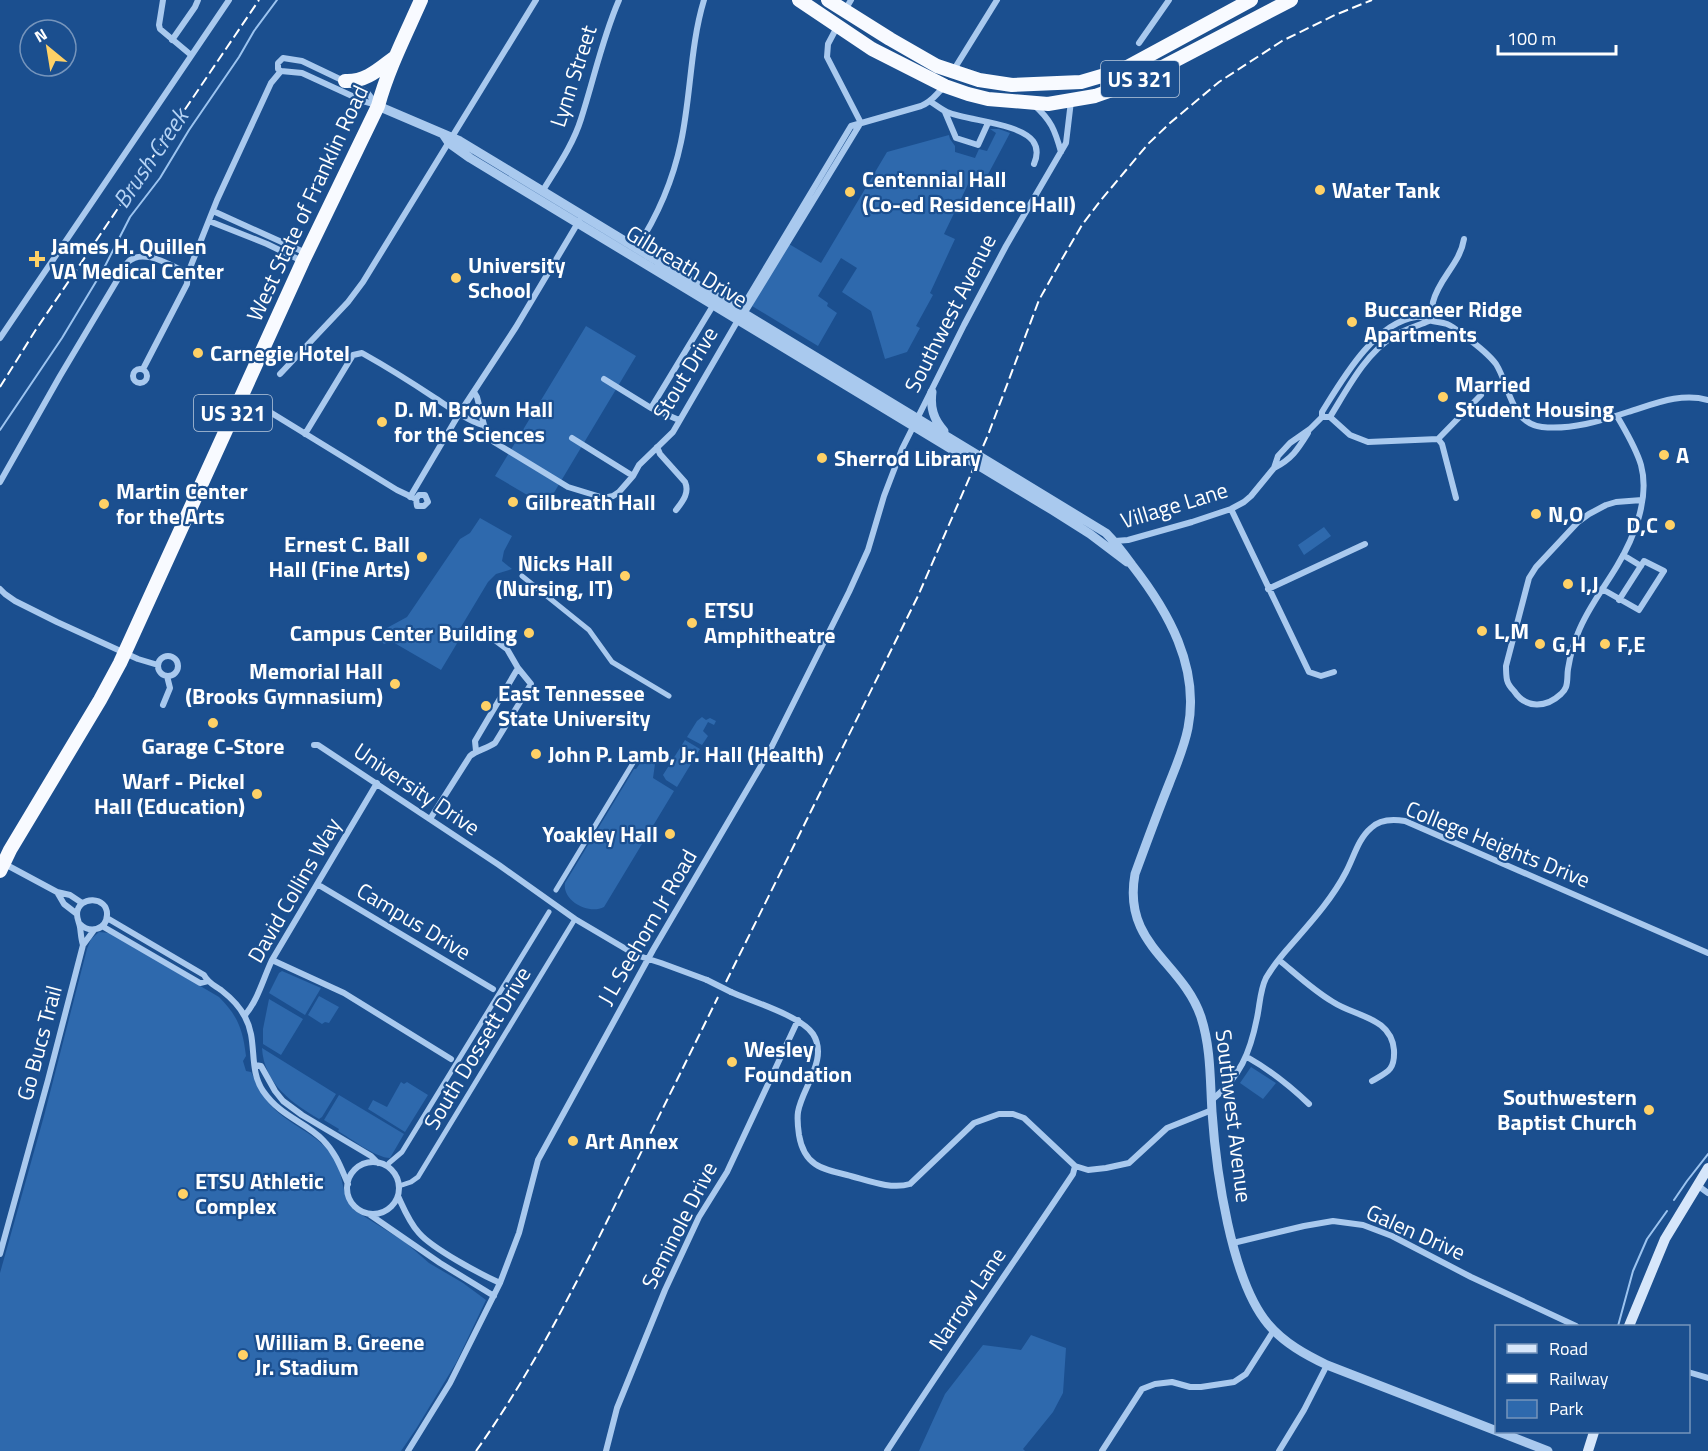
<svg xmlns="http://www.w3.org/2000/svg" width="1708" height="1451" font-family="'Titillium Web',sans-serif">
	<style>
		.green { fill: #2e69ad }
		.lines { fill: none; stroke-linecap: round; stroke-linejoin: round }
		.stream { stroke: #9cc4f0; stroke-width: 2 }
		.pedestrian { stroke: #a9c9ee; stroke-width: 5 }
		.minor { stroke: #a9c9ee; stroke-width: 6 }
		.tertiary { stroke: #a9c9ee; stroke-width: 9 }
		.secondary { stroke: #d6e6fa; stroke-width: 10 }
		.trunk { stroke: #f8faff; stroke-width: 14 }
		.rail { stroke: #fff; stroke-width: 2; stroke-dasharray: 10 4.5; stroke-linecap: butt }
		.minor-bridge { stroke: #a9c9ee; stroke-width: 6 }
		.poi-dot { fill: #ffd166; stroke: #1b4f8f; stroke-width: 2 }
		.labels { text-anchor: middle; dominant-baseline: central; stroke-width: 4.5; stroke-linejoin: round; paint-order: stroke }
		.shield { fill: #1b4f8f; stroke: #bbcadd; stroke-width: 1.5 }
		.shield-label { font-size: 21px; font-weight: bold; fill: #fff }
		.street-label { font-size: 22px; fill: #fff; stroke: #1b4f8f }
		.poi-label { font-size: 22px; font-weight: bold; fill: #fff; stroke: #1b4f8f; text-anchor: start }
		.water-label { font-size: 24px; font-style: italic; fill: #b5d3f5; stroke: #1b4f8f }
	</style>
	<rect width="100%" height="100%" fill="#1b4f8f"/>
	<path class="green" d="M990,129H999L1010,133L985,180L974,175L972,176L944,234L955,239L930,293L933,295L916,326L920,328L907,352L885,359L871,311L842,292L857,268L841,258L818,296L828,303L827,306L837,313L818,346L752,306L789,244L821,263L887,152L949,135L950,139L955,146V152L975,158L979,149L987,151L996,133Z
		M586,326L636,356L546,506L495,476Z
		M480,518L512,536L504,551L502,561L512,569L496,574L488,582L455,637L459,640L441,670L391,641L384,644L382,642L385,629L407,617L460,539L470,533Z
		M1324,527L1331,536L1304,555L1298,545Z
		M702,717L706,720L710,718L716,721L714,725L708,722L703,731L708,736L702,745L687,737L697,721Z
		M685,740L700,749L677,787L666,780L663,775Z
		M647,759H650L655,764L653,778L674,791L604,907C589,915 562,901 565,883L634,769H636L641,762Z
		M99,932L110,933L219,997C238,1016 243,1030 246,1056L243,1061L246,1071L251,1072C259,1088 265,1102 280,1114C298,1129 321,1137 334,1158C344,1175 341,1195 354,1210L405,1242L429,1263L463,1283L486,1300L456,1363L416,1429L401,1451H0V1273L44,1116L87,949L91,939Z
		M282,971L321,988L305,1015L269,993L279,973Z
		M319,996L339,1007L329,1023L325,1022L322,1024L308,1015Z
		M269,999L303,1019L281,1055L263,1044V1029Z
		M262,1048L336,1094L322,1117L319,1119C292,1103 264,1084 262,1048Z
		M1251,1067L1276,1083L1263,1099L1240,1083Z
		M401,1082L404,1084L407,1082L428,1095L405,1132L368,1109L373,1100L387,1107Z
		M339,1095L404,1134L390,1158C376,1158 350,1138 338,1131L339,1129L324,1120Z
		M1031,1335L1066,1348L1063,1393L1053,1412L1023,1449L1025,1451H919L945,1394L983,1345L1021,1350Z"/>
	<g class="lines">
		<path class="stream" d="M0,430L62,338L103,270L130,217L160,178L189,130L239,57L254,31L277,0
			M1674,1200L1687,1181L1708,1154
			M1618,1326L1633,1271L1647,1239L1667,1211"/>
		<path class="pedestrian" d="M522,576L589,630L612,662L669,696
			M556,890L633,763
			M389,1163L402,1152L549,912
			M399,1186L411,1182L418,1177L575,919"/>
		<path class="minor" d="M163,0L159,25L160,29L191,55
			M845,10L851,0
			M837,27L828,44L827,57L861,123
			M172,40L195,7L198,0
			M1139,43L1169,0
			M281,71L278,69V63L283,58L302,61L367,92L377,105
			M281,71L302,73L363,101L377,105
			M953,71L997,0
			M931,102C936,105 942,110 947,112C969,121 1019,123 1033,141C1038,148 1037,157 1034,164
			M1034,105C1051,120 1055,130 1061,152
			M945,112L956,138L978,145L988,123
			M542,192C556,169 573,145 581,119C594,79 602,39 619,0
			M213,211L306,253
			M209,221L267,244L302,261
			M636,249C657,217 673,180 681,142C691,96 690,46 704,0
			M742,313L747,309L860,124
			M1434,321C1433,315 1432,308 1433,302C1439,278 1460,264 1464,239
			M0,338L229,0
			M133 376a7 7 0 1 1 14 0a7 7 0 1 1-14 0Z
			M143,369L187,284L188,273L217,200L271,83L281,71
			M280,374L348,302L363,282L536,0
			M604,379L651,408L679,420
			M474,392L477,397L484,425L494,442L568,487L604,498L613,496L619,492L633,476L639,465L673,432L734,327L742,313L743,306L851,126L921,106C933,101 935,95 944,87
			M242,395L397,490L416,499L417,506H424L428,502L425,495H419L416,499
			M651,408L714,304
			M1617,416C1626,432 1636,448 1641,465C1650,498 1634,538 1617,566C1604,588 1587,609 1578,633C1573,644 1570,657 1568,669C1567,675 1568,681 1566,687C1565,690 1563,692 1561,694C1546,708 1526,709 1514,691C1511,688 1508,684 1507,680C1506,675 1506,670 1506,666L1529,578L1536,567L1578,522L1589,514L1606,505L1616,502L1642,500
			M1322,417V412C1342,380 1374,323 1416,317C1422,316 1424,319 1429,320C1434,322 1441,322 1447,324C1452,326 1457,330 1462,334C1474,343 1487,352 1496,364C1510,386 1510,423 1542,427C1571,430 1601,421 1628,412C1654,404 1681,392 1708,400
			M1330,417C1348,388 1365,354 1394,336C1405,329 1417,326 1429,321
			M305,434L353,355L362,353C387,367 411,382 435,398C446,405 472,424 484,425
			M572,438L633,476
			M1438,439L1442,444L1456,498
			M1438,439L1481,395
			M657,447L660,454L685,482C690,493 682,502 676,510
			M1274,468C1292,459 1298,449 1308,433
			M0,482L60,376L128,262C143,247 171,266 188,273
			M410,497L459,414L516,327L579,221
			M1231,509L1309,672L1321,676L1334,672
			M1113,543L1115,541L1128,540L1192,522L1231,509L1244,502L1251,496L1274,468L1278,456L1290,443L1310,429L1322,417H1330L1350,435L1368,442L1438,439
			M1623,555L1641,566
			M0,589L5,594L15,601L57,622L138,659L158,665
			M1268,589L1365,544
			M1602,589L1639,610L1664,571L1644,561L1619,600
			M158 666a10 10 0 1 1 20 0a10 10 0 1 1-20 0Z
			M163,705L170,688L167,676
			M314,745H318L499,865L575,919L636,955L661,963L707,980
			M476,751L475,741L518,668
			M430,819L470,756C477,750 486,749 495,743L531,684L518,668L507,649L491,637
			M3,863L57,892L70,895L82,903
			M317,884L493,989
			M57,892L64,904L77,914
			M107,918L204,975C208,983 214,985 221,990C230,997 240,1007 245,1017C258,1040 248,1069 263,1091C281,1117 304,1121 323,1140C336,1153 341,1168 348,1184
			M80,924C89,933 106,931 107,915C108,896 78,895 77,914C77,919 79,922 80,927C81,934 81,939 83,945
			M102,926L200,983L208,981
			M272,960L344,993L451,1059
			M1279,960C1296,974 1314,991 1333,1002C1356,1017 1391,1017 1394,1050C1395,1070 1388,1072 1372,1081
			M731,992C751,1001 801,1016 813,1034C829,1059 802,1088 798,1112C797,1119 798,1128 799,1135C804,1165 821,1169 847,1175C867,1180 890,1190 910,1184L974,1123L999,1114H1013L1024,1118L1075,1166L1088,1170L1106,1168L1129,1163L1167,1128L1212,1110
			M245,1015C258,1000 263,979 272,960L377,783
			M1247,1057C1270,1070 1290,1086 1309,1104
			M255,1065L261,1066L275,1091L283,1101L302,1115L371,1156L378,1163
			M1212,1100C1240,1077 1250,1053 1257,1018C1260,1004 1260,990 1266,978C1273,966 1282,955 1291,945C1311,922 1332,899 1346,872C1354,857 1358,839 1371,828C1380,819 1393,819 1405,821L1708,953
			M347 1188a26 26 0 1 1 52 0a26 26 0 1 1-52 0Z
			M1697,1185L1708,1193
			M398,1196C404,1209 409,1222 419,1233C433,1249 480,1274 500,1283
			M369,1214L440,1263L494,1296
			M1233,1243L1304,1226L1333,1221L1363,1225L1392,1236L1471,1277L1576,1326
			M0,1254L48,1080L83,945L94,930
			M1688,1372L1708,1378
			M408,1451L450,1383L500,1283L519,1233L538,1160L653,950L768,754L849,592L868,550L884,496L902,449L964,325L1006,246L1066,143L1071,101
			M606,1451L617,1408L665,1290L699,1217L727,1172L798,1020
			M887,1451C947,1358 1011,1267 1073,1174L1075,1166
			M1102,1451L1142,1389L1155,1384L1172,1382L1190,1387H1201L1234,1382L1246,1374L1274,1330
			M1279,1451L1304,1410L1327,1365"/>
		<path class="tertiary" d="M378,106L460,141L1106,533C1116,543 1124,554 1132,565C1168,611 1200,667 1188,728C1184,748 1176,766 1169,784C1157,814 1146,844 1135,874C1122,945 1182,961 1201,1017C1211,1048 1210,1080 1212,1112C1216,1170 1231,1280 1268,1324C1284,1343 1306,1355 1327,1365L1548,1451
			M443,134L449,143L470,158L1052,510L1090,534L1127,562
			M932,392C930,407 933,419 944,431"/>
		<path class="secondary" d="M1629,1326L1665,1239L1708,1168
			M1588,1451L1594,1432"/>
		<path class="trunk" d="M799,0L872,49L945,86L968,94L988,99L1048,104L1095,96L1132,83L1291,0
			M828,0L890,39L937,66L979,80L1012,85L1081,82L1122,70L1251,0
			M345,81C366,82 379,69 395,57
			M0,871L10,850L100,700L120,663L303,261L378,106C388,69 406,34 421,0"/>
		<path class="rail" d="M0,387L35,331L259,0
			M726,982L918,596L988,435L1039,300L1062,259L1082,225L1101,200L1148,144L1170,123L1219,82L1282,41L1335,15L1372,0
			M476,1451C533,1371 576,1284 619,1197C652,1130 685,1064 718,997"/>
		<path class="minor-bridge" d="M707,980L731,992"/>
	</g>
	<g class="poi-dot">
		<circle cx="1320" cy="190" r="6"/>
		<circle cx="850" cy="192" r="6"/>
		<path d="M34 250h6v6h6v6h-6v6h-6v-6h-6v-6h6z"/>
		<circle cx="456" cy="278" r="6"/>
		<circle cx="1352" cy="322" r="6"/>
		<circle cx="198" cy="353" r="6"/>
		<circle cx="1443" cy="397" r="6"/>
		<circle cx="382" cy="422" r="6"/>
		<circle cx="1664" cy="455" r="6"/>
		<circle cx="822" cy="458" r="6"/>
		<circle cx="513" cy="502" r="6"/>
		<circle cx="104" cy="504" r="6"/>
		<circle cx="1536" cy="514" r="6"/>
		<circle cx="1670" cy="525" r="6"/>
		<circle cx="422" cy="557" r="6"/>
		<circle cx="625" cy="576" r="6"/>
		<circle cx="1568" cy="584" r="6"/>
		<circle cx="692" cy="623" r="6"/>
		<circle cx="1482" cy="631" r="6"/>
		<circle cx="529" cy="633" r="6"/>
		<circle cx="1540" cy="644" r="6"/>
		<circle cx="1605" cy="644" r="6"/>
		<circle cx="395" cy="684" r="6"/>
		<circle cx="486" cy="706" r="6"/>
		<circle cx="213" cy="723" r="6"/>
		<circle cx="536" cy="754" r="6"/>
		<circle cx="257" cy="794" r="6"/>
		<circle cx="670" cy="834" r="6"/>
		<circle cx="732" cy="1062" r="6"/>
		<circle cx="1649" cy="1110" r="6"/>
		<circle cx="573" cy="1141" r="6"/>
		<circle cx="183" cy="1194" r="6"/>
		<circle cx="243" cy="1355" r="6"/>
	</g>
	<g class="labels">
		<g class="shield">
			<rect x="1101" y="61" width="78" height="36" rx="4.5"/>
			<rect x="194" y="395" width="78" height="36" rx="4.5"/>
		</g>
		<g class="shield-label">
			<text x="1140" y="79">US 321</text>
			<text x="233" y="413">US 321</text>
		</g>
		<g class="street-label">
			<text transform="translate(573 76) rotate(-72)">Lynn Street</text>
			<text transform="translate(307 203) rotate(-65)">West State of Franklin Road</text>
			<text transform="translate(687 266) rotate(31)">Gilbreath Drive</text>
			<text transform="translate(950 313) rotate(-63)">Southwest Avenue</text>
			<text transform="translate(685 373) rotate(-59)">Stout Drive</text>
			<text transform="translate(1174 505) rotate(-17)">Village Lane</text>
			<text transform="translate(417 789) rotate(34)">University Drive</text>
			<text transform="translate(1498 844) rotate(22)">College Heights Drive</text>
			<text transform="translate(294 890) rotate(-60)">David Collins Way</text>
			<text transform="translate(414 921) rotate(31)">Campus Drive</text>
			<text transform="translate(647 927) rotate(-60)">J L Seehorn Jr Road</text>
			<text transform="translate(39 1043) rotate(-75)">Go Bucs Trail</text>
			<text transform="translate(477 1048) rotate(-59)">South Dossett Drive</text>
			<text transform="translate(1234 1116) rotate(83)">Southwest Avenue</text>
			<text transform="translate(679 1225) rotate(-63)">Seminole Drive</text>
			<text transform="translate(1416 1232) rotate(24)">Galen Drive</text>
			<text transform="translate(967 1299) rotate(-56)">Narrow Lane</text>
		</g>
		<g class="poi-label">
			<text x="862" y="179">Centennial Hall<tspan x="862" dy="25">(Co-ed Residence Hall)</tspan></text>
			<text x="1332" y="190">Water Tank</text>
			<text x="51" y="246">James H. Quillen<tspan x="51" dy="25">VA Medical Center</tspan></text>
			<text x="468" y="265">University<tspan x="468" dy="25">School</tspan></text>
			<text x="1364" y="309">Buccaneer Ridge<tspan x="1364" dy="25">Apartments</tspan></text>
			<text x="210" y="353">Carnegie Hotel</text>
			<text x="1455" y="384">Married<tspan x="1455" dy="25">Student Housing</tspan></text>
			<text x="394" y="409">D. M. Brown Hall<tspan x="394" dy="25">for the Sciences</tspan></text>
			<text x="1676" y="455">A</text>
			<text x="834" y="458">Sherrod Library</text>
			<text x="116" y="491">Martin Center<tspan x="116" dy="25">for the Arts</tspan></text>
			<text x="525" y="502">Gilbreath Hall</text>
			<text x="1548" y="514">N,O</text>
			<text x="1658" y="525" text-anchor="end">D,C</text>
			<text x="410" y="544" text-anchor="end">Ernest C. Ball<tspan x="410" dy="25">Hall (Fine Arts)</tspan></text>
			<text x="613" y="563" text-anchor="end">Nicks Hall<tspan x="613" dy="25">(Nursing, IT)</tspan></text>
			<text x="1580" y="584">I,J</text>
			<text x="704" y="610">ETSU<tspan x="704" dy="25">Amphitheatre</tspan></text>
			<text x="1494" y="631">L,M</text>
			<text x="517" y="633" text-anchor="end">Campus Center Building</text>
			<text x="1552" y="644">G,H</text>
			<text x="1617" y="644">F,E</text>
			<text x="383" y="671" text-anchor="end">Memorial Hall<tspan x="383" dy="25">(Brooks Gymnasium)</tspan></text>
			<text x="498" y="693">East Tennessee<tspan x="498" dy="25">State University</tspan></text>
			<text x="213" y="746" text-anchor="middle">Garage C-Store</text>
			<text x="548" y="754">John P. Lamb, Jr. Hall (Health)</text>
			<text x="245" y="781" text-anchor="end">Warf - Pickel<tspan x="245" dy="25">Hall (Education)</tspan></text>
			<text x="658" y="834" text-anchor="end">Yoakley Hall</text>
			<text x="744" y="1049">Wesley<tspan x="744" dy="25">Foundation</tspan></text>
			<text x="1637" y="1097" text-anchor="end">Southwestern<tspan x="1637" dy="25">Baptist Church</tspan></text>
			<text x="585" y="1141">Art Annex</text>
			<text x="195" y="1181">ETSU Athletic<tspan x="195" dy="25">Complex</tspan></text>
			<text x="255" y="1342">William B. Greene<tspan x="255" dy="25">Jr. Stadium</tspan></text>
		</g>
		<g class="water-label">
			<text transform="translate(150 158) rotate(-56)">Brush Creek</text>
		</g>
	</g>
	<rect x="1495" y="1325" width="195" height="108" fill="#1b4f8f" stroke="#7695bc" stroke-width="1.5"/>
	<rect x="1507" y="1344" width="30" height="9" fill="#d6e6fa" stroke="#7695bc" stroke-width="1.5"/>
	<text x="1549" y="1355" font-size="18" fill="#ffffff">Road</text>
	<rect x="1507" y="1374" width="30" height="9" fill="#ffffff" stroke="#7695bc" stroke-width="1.5"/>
	<text x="1549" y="1385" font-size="18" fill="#ffffff">Railway</text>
	<rect x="1507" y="1400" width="30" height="18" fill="#2e69ad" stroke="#7695bc" stroke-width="1.5"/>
	<text x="1549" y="1415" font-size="18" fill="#ffffff">Park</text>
	<g transform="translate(48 48) rotate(330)"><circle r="28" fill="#1b4f8f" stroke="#7695bc" stroke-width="1.5"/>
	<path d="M0-4.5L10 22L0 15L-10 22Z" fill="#ffd166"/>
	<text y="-9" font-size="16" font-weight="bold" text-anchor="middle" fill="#ffffff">N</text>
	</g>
	<path d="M1498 45v9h118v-9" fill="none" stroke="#ffffff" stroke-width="3"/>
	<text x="1507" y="45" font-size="18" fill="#ffffff" stroke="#1b4f8f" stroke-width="4.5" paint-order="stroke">100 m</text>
</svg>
